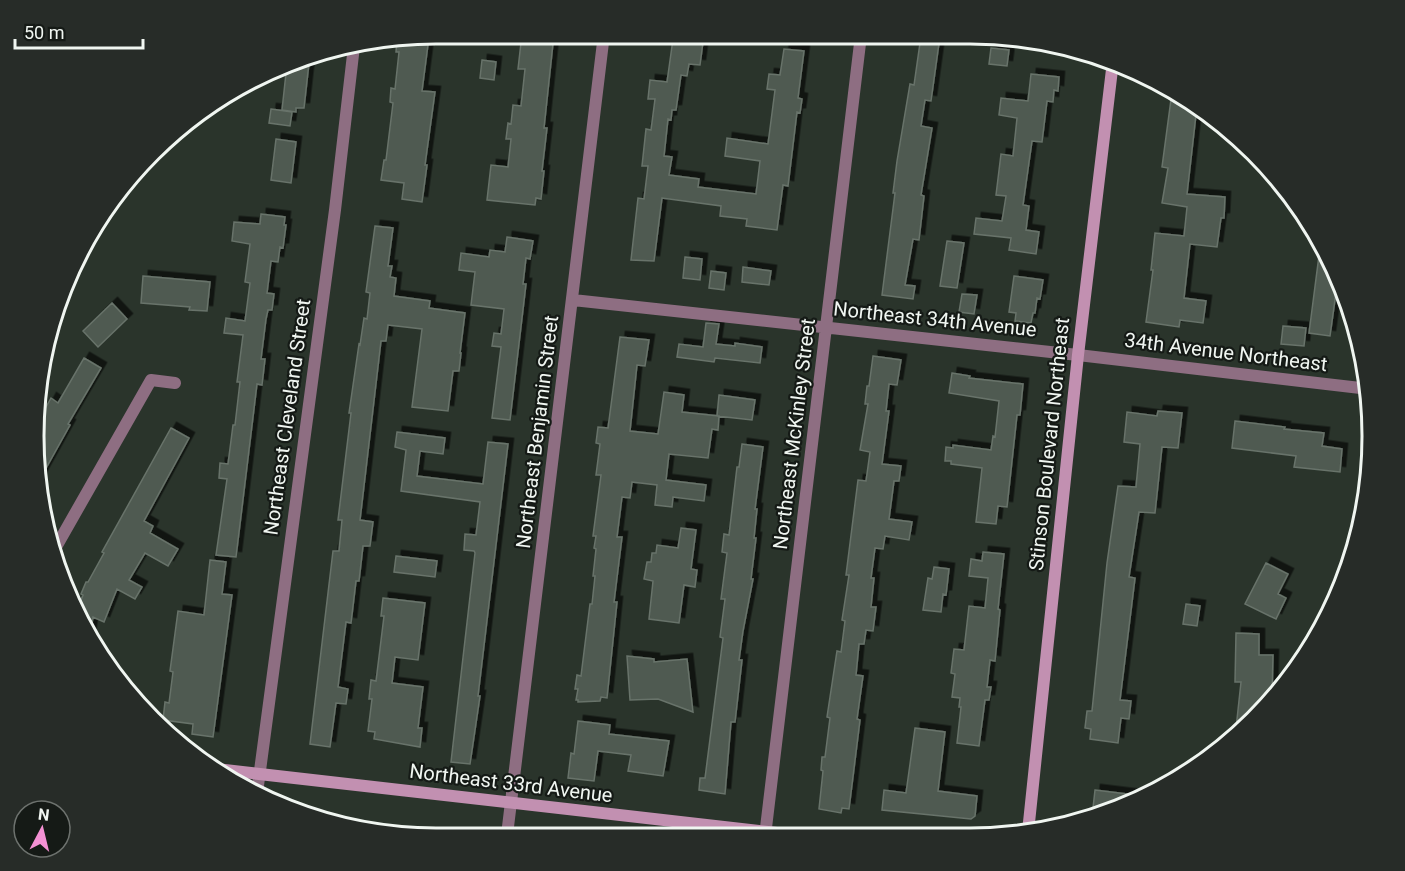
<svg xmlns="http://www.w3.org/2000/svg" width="1405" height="871" font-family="Roboto,sans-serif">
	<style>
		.building { fill: #4f5a51; stroke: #68736a; stroke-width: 1.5; filter: url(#shadow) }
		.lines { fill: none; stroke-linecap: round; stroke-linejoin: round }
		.street { stroke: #8e6e82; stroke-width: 12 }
		.secondary { stroke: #c290b1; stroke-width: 12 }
		.labels { text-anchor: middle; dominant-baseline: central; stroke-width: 4.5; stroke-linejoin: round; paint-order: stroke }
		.street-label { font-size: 20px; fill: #f0f6f1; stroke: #151a16 }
		.rim { fill: none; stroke: #f0f6f1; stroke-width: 3 }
	</style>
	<defs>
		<filter id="shadow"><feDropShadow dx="5.5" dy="-5.5" stdDeviation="0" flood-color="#0009"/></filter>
	</defs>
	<rect width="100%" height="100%" fill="#2a342b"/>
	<path class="building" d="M522,34H554L544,128H547L542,171H544L541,199L536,198L535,205L487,200L491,165L508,167L511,139H506L508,123L511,124L513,105L521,106L525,69H518Z
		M419,36L429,37L422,91L435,92L425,165H427L422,202L402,199L404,183L381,180L384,160H386L393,103L390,102L391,88L395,89L399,52H396L397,39Z
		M921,36H940L931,101L925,100L921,126L932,128L921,195L924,196L919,240L913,239L905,285L915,286L913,299L882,295L895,193H893L897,161L910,84L914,85Z
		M673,39L703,42L700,65L689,64L687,76L681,75L676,110H672L671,120L668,119L664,156L672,157L669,175L699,179L698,187L756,194L760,161L725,156L727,138L768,144L775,90L767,89L769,74L780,75L784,49L804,51L798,98L802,99L800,113L797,112L788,186L783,185L777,230L746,226L747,219L720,216L721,206L662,198L654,261L631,260L638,198L644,199L648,166H642L646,129L651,130L655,99H648L650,80L667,82Z
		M991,48L1009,50L1007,66L989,64Z
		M306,54H310L304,108H296V112L282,110L287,64Z
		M482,60L496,62L494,80L480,78Z
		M1031,74L1059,77L1058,91L1054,90L1053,102L1047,101L1042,142L1032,141L1023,205L1029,206L1026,230L1039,232L1036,254L1009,250L1011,238L974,234L976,218L1002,221L1006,196L996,195L1001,154L1013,156L1017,118L999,115L1001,98L1028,101Z
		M1172,92L1197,106L1187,194L1225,197L1224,218H1221L1217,247L1190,244L1184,298L1206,301L1203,323L1180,320L1179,327L1146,322L1153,270H1151L1155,233L1184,236L1187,207L1162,203L1168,168L1162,167Z
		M271,109L292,112L290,126L269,123Z
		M276,139L296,142L291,183L271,180Z
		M261,214L285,217L284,225H286L283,248L280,247L278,262L271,261L267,293L274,294L272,310H268L266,319L261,359H265L262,385L257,384L236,557L216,555L227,479L219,478L220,463L228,464L233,425H235L240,382H237L243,335L224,333L226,318L245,321L250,283L245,282L250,244L232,241L234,222L260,224Z
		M375,226L393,228L388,266H392L390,277L396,278L394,296L430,301L429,308L465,313L460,353H461L459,371H453L448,411L412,407L422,329L388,325L386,341H381L360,520L373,522L370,546H363L359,581H356L351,623L346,622L338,687L348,689L346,704L336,703L330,747L310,744L333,551H339L342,520H338L351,413H349L359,344L360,345L364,318L367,319L370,293L366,292Z
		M507,237L533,241L530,259L526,258L523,284H526L510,420L492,418L501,347L492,346L494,333L501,334L504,309L471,305L475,272L459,270L461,253L489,257L490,250L505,252Z
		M1321,240L1338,278L1330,336L1309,333Z
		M947,241L964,243L957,288L940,286Z
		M685,257L702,259L700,280L683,278Z
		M743,267L771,271L769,285L742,282Z
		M711,271L726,273L724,290L709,288Z
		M143,276L210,282L207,311L189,310L190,307L141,303Z
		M1014,276L1043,280L1040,299L1037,298L1035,313H1033L1031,323L1015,321L1016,313L1009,312Z
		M962,294L977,295L974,314L959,312Z
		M112,303L127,319L98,347L83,331Z
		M706,323L719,324L716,344L735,346V343L762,347L760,363L715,358L714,362L677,357L679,344L703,347Z
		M1283,326L1306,328L1304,346L1281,344Z
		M620,337L649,340L645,366L637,365L630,431L658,434L664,392L684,395L682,412L719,416L718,430L712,429L708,458L669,454L666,480L706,485L704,501L673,497L672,507L655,505L657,485L632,482L630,498L622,497L617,537H622L614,602H617L607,698L601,697L600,701L578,702V700H576L578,689H575L577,675L581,676L590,604H592L595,576H593L596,549L594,548L596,536H593L601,475H596L600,444L596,443L598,427L608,428Z
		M873,356L901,360L897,385L889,384L886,411H889L882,464L901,466L899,481H894L889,519L912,522L909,540L885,536L883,549L875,548L871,578H874L871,607H876L873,631L866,630L864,644H859L856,675L863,676L857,719L860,720L849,809L842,808L841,813L819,809L823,771L821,770L822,757H825L830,718L827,717L837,651L841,652L845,621L842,620L849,575H846L858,480L866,481L870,452L860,450L868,404H865L867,386H869Z
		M84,358L101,368L68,424L70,425L40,479L33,435L34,429L51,398L58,403Z
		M952,373L970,376L969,378L1023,384L1020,415H1017L1007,507L998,506L996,524L976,522L982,468L951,464V461H945L946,447L953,448V445L991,450L993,436L995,437L999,401L949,393Z
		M719,395L755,400L752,420L717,416Z
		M1158,411L1182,413L1178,448L1162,447L1155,513L1139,512L1129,577L1135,578L1120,700L1131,701L1129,719L1121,718L1118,743L1090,739L1091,729L1085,728L1087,711H1092L1107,563L1118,486L1136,487L1140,444L1124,442L1127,412L1157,416Z
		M1235,421L1285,427L1284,429L1324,433L1322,446L1342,449L1340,472L1294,467L1296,456L1232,448Z
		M171,428L189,438L144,521L153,526L150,533L178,549L168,566L145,553L129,580L142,587L135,599L117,589L104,622L93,617L90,636L77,610L83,595L81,594L86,582H88L104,553L102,552Z
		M397,432L445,438L443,454L420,451L417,476L483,484L488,442L508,444L478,696H480L470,764L451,762L475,553L474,551L464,550L465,534L476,535L480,502L401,491L406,450L395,447Z
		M742,444L763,447L755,509H757L754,538H756L751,579H753L743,631L739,660H742L735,722H731L725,794L699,790L700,778H705L723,638L720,637L725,599H721L727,553L722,552L724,534L729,535L737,467H739Z
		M681,528L696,530L691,569L697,570L695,587L684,585L679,623L649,619L653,581L644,579L647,562H651L652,553H656L657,545L678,548Z
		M983,552L1004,554L998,609L1000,610L995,661L990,660L987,687H991L989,700H985L979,746L957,743L961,707H959L960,698L952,697L955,674L951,673L954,649L964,650L969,606L985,608L988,578L969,576L971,559L982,561Z
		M396,556L437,561L435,577L394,572Z
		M210,560L226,562L222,594L232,595L213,737L192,734L193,724L163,720L165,702L169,703L173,672L170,671L178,611L204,615Z
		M1266,563L1288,574L1278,594L1286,598L1276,619L1245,604Z
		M934,567L949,569L946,595L943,594L941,612L923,610L928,578L932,579Z
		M383,598L425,603L418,660L395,657L392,683L423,687L418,728H422L420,747L374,739L375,732L368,731L372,699H369L371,680L376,681L384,616H381Z
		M1186,604L1200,606L1197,626L1183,624Z
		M1236,633L1259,634V655H1273L1272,698L1235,738L1241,682H1235Z
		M627,656L654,659V662L687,659L693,712L658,699L630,700Z
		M578,721L610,725L609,734L669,741L663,776L628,771L631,755L598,751L594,781L568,778L571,753L574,754Z
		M915,728L945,732L938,791L977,796L975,816L971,819L882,810L884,790L906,793Z
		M1095,790L1143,796L1092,817Z"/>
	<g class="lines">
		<path class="street" d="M573,300L1078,355L1369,389
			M52,554L151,380L175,383
			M257,793L335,210L354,46
			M507,835L604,34
			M765,836L861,35"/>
		<path class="secondary" d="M216,769L803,836
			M1028,832L1078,355L1113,61"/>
	</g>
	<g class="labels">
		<g class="street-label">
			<text transform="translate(935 319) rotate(6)">Northeast 34th Avenue</text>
			<text transform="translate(1226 352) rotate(7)">34th Avenue Northeast</text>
			<text transform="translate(287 417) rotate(-82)">Northeast Cleveland Street</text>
			<text transform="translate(537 432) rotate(-83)">Northeast Benjamin Street</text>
			<text transform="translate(794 434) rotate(-83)">Northeast McKinley Street</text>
			<text transform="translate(1049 444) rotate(-84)">Stinson Boulevard Northeast</text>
			<text transform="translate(511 783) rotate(7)">Northeast 33rd Avenue</text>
		</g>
	</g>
	<path d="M0 0H1405V871H0ZM436 44H970A392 392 0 0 1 1362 436V436A392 392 0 0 1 970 828H436A392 392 0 0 1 44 436V436A392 392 0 0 1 436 44Z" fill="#272c28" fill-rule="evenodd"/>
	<path class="rim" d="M436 44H970A392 392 0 0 1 1362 436V436A392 392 0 0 1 970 828H436A392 392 0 0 1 44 436V436A392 392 0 0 1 436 44Z"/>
	<g transform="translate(42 829) rotate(7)"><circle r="28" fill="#151a16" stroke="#6d726e" stroke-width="1.5"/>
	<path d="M0-4.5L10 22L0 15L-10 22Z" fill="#f491d4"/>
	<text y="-9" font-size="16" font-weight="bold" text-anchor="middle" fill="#f0f6f1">N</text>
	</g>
	<path d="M15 39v9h128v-9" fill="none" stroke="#f0f6f1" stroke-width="3"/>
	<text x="24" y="39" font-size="18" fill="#f0f6f1" stroke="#151a16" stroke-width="4.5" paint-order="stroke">50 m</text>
</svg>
